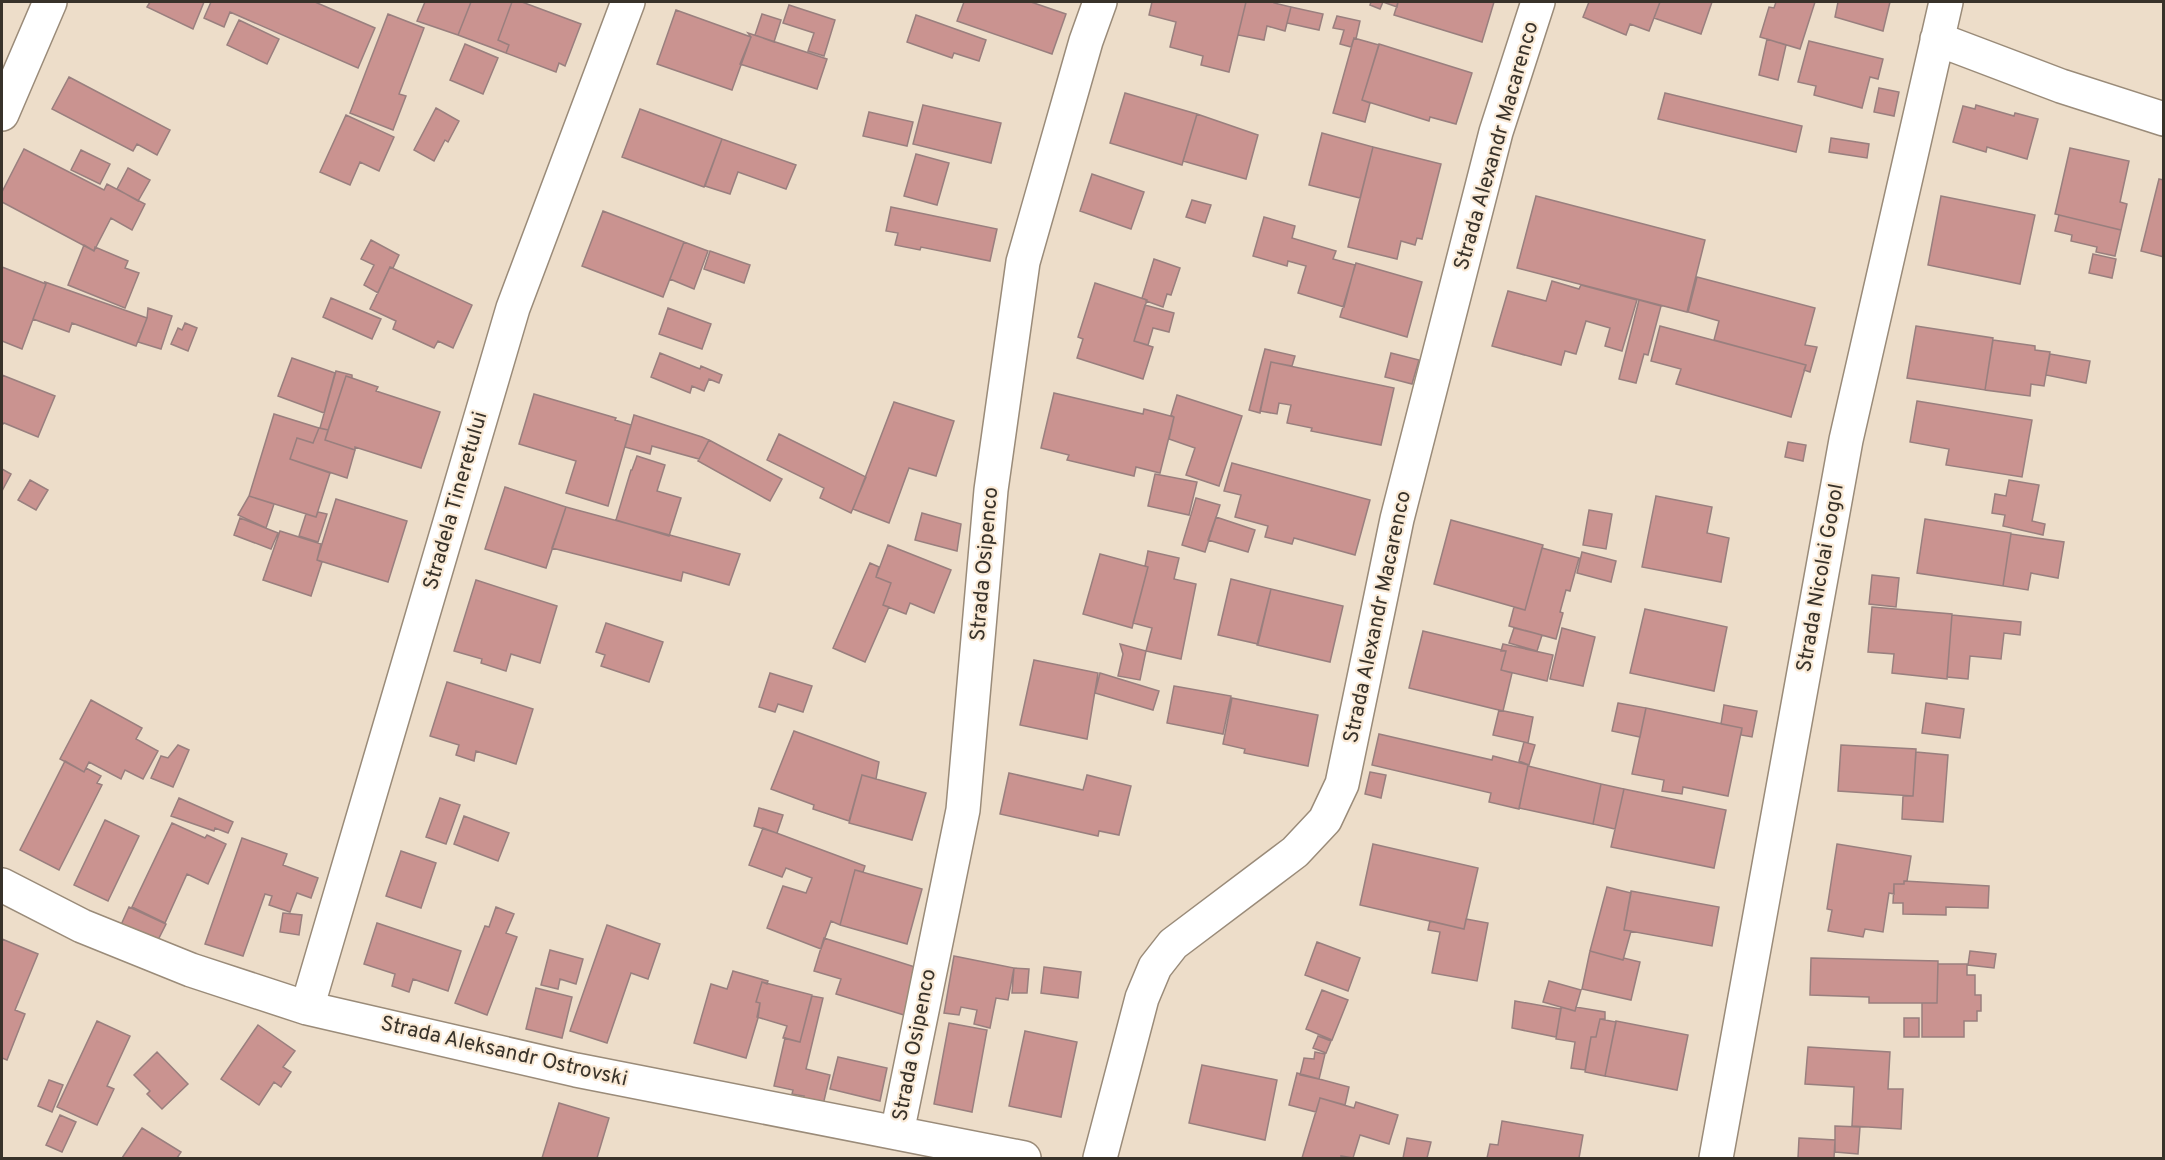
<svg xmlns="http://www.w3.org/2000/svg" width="2165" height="1160" font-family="Overpass,sans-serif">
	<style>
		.building { fill: #ca9390; stroke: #997f7e; stroke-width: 1.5 }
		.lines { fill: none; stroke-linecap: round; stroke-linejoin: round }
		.street-casing { stroke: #9a8b79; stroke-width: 36 }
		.street { stroke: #fff; stroke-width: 33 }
		.labels { text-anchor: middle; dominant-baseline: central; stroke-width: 4.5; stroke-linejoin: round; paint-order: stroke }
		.street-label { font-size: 21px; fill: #38322a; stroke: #faead6 }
	</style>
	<rect width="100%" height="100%" fill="#edddc9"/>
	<path class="building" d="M150,2H204L193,29L147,7Z
		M210,2H315L375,28L358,68L230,12L224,27L204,18L211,2Z
		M425,2H471L458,35L417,21Z
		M471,2H512L498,40L509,45L506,53L458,35Z
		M512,2H522L581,24L565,66L559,63L556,72L506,53L509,45L498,40Z
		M964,2H1031L1066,14L1052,54L957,21Z
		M1152,2H1246L1229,72L1201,65L1203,56L1170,47L1176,22L1149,15Z
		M1246,2H1274V3L1291,7L1285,31L1267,26L1264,40L1238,35Z
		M1371,2H1398L1397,7L1383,2L1380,9L1370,5Z
		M1398,2H1494L1482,42L1394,15Z
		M1589,2H1660L1649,31L1630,24L1626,35L1583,17Z
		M1660,2H1712L1701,34L1654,18Z
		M1776,2H1815L1800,49L1760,37L1769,7L1774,8Z
		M1838,2H1890L1883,31L1835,17Z
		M789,5L835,20L824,56L808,51L814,33L783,23Z
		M1291,7L1323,14L1319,30L1287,23Z
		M676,10L751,37L732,90L657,64Z
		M388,14L424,28L399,94L406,96L393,130L350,113Z
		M762,14L781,20L774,42L755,35Z
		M916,15L986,40L979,61L954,53L952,58L907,42Z
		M1337,16L1360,21L1356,39L1354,38L1351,47L1340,44L1344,30L1333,28Z
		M239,20L279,39L267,64L227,45Z
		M748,33L827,59L817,89L740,64L751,37Z
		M1354,38L1379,45L1362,100L1370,103L1365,122L1333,113Z
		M1767,39L1786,45L1778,80L1759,75Z
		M1809,41L1883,59L1878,79L1870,77L1862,108L1814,95L1816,86L1798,82Z
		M465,44L498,58L483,94L450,80Z
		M1379,44L1472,73L1456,124L1430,117L1429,121L1362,100Z
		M69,77L170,130L157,155L137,144L133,151L52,109Z
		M1879,88L1899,92L1894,116L1874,112Z
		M1125,93L1197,114L1182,165L1110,143Z
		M1665,93L1802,126L1796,152L1658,119Z
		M923,105L1001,123L991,163L913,144Z
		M1976,105L2014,116L2015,113L2038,119L2027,159L1987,147L1986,152L1953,142L1963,106L1975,109Z
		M436,108L459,121L448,142L445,140L434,161L414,150Z
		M640,109L722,139L704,187L622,157Z
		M869,112L913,122L907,146L863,136Z
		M1197,114L1258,135L1246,179L1183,161Z
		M346,115L394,137L379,171L360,162L350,185L320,172Z
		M1322,133L1373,147L1360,198L1309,185Z
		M1831,138L1869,144L1867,158L1829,152Z
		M722,139L796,165L786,189L738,172L730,194L705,186Z
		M1373,147L1441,164L1422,239L1417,238L1415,245L1401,241L1397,259L1348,247Z
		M2070,148L2129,161L2120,202L2127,204L2121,230L2055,214Z
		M24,149L104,190L107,184L145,204L132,230L111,218L94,251L2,202V192Z
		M81,150L110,164L100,184L71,170Z
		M916,154L949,163L937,205L904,196Z
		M128,168L150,180L138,201L117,189Z
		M1092,174L1144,192L1131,229L1080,211Z
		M2159,179L2164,180V257L2141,251Z
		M1536,196L1705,240L1687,312L1517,268Z
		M1941,196L2035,215L2020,284L1928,265Z
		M1192,200L1211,205L1205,223L1186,217Z
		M891,207L997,229L990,261L921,247L920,250L895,245L898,233L886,231Z
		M603,211L684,242L663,297L582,266Z
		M2059,215L2121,230L2115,256L2096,252L2097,247L2071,241L2072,235L2055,231Z
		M1264,217L1295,226L1292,238L1336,251L1333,259L1355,265L1344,307L1298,293L1306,266L1288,261L1287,266L1253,256Z
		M371,240L399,255L393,268L390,267L378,293L364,285L374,265L361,259Z
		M684,242L708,251L694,289L670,279Z
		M84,245L94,251L95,247L128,261L125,268L139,273L125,308L68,285Z
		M710,251L750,265L744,283L704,269Z
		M2093,254L2116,259L2112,278L2089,273Z
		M1154,259L1180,268L1171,295L1167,294L1163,307L1146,301L1147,300L1142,298Z
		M1356,263L1422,282L1407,337L1340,317Z
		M2,267L46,284L22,349L2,341Z
		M390,267L472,305L453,348L438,341L434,348L393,329L396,321L370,309Z
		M1697,277L1815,308L1805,345L1817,347L1810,372L1804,370L1806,365L1714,340L1719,321L1688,312Z
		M1552,281L1579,289L1581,285L1637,300L1622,351L1605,346L1610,328L1586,321L1576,354L1565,351L1561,365L1492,346L1508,291L1546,301Z
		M45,282L147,318L136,346L72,323L69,332L33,319L46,284Z
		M1095,283L1147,300L1134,341L1153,347L1143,379L1077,358L1083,339L1078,337Z
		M331,298L381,319L372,339L323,317Z
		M1639,300L1661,306L1648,355L1644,354L1636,383L1619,379Z
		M1145,305L1174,313L1169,332L1153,328L1148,345L1134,341Z
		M148,308L172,316L161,349L138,342L147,318Z
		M668,308L711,324L702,349L659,334Z
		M185,323L197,328L188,351L171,344L178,328L182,330Z
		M1660,326L1806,365L1791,417L1676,384L1681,369L1651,361Z
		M1916,326L1993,338L1985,390L1907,378Z
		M1993,340L2035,346V350L2050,352L2044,386L2031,384L2030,396L1985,390Z
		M1265,349L1295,356L1292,366L1271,362L1260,413L1249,410Z
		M660,353L700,369L701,366L722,375L719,383L709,379L704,391L692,386L690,393L651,377Z
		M1391,353L1419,360L1412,384L1385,377Z
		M2050,354L2090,361L2086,383L2046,375Z
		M292,358L335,373L324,413L278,396Z
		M1271,362L1394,388L1381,445L1311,431L1312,428L1287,423L1291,405L1279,403L1277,414L1260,411Z
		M336,371L352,375V378L346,376L328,430L320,428Z
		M2,375L55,396L38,437L4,423L2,425Z
		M346,376L378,387L376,391L440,412L421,468L355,447V450L325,440Z
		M1054,393L1143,414L1144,409L1174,417L1160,473L1136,467L1134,476L1067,460L1069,455L1041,448Z
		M534,394L616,418L615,420L631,425L608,506L566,493L576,461L519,444Z
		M1177,395L1242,416L1219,486L1186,475L1195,448L1169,439L1174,417L1171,415Z
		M1917,401L2032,420L2022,477L1946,465L1949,449L1910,442Z
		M894,402L954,421L936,476L909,468L889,523L853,509Z
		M274,414L319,428L313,443L297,438L290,459L330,473L316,517L249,496Z
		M634,415L702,437L709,440L699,459L652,446L650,454L625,447Z
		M319,428L328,430L325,440L355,450L347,478L290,459L297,438L313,443Z
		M779,434L866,477L851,513L820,498L824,488L767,460Z
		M709,440L782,479L770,501L698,461Z
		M1788,442L1806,445L1803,461L1785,457Z
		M637,456L665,465L657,491L681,498L669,536L616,520L631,470H632Z
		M1232,463L1370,500L1355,555L1294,538L1292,544L1265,537L1268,526L1235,517L1241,495L1224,491Z
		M2,469L11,474L2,491Z
		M1155,474L1197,482L1189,515L1148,506Z
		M30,480L48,490L36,510L18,500Z
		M2009,480L2039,485L2032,521L2045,524L2043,535L2003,526L2005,515L1992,513L1995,494L2006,496Z
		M505,487L566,507L546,568L485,549Z
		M249,496L274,504L266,528L238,515Z
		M1656,496L1712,507L1707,533L1729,538L1721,582L1642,567Z
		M1196,498L1220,505L1205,552L1182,545Z
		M336,499L407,521L388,582L317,560Z
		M566,507L740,554L729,585L683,572L681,581L552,548Z
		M1589,510L1612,514L1606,549L1583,545Z
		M318,512L327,514L318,542L299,536L306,514L316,517Z
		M922,513L961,524L957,551L915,540Z
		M1216,517L1255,530L1248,552L1208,540Z
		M240,518L278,533L271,549L234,535Z
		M1925,519L2011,533L2003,586L1917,573Z
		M1451,520L1543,545L1525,610L1434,584Z
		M280,531L321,544L317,560L322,562L311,596L263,580Z
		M2011,534L2064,542L2058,578L2031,573L2028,590L2003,586Z
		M888,545L951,570L934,613L910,603L906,614L883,605L891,583L876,577Z
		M1542,548L1579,558L1570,591L1566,590L1560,612L1563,613L1556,639L1509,626L1514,607L1525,610Z
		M1148,551L1179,558L1174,579L1196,584L1181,659L1146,651L1152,628L1133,623L1148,567L1145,566Z
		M1582,552L1616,561L1611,582L1577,573Z
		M1100,554L1148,567L1132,628L1083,614Z
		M870,563L879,567L876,577L891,583L883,605L889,607L865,662L833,648Z
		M1872,575L1899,578L1896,607L1869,604Z
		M1231,579L1271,589L1258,644L1218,635Z
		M476,580L557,606L540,663L511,654L506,671L481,663L482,659L454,651Z
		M1271,589L1343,606L1330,662L1257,645Z
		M1872,607L1952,614L1947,679L1892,673L1894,654L1868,652Z
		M1645,609L1727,627L1714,691L1630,673Z
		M1952,615L2021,622L2020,635L2004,633L2001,659L1970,656L1968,679L1947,677Z
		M606,623L663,642L649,682L601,666L605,655L596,652Z
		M1514,628L1542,635L1537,651L1509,643Z
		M1562,628L1595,637L1583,686L1550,679Z
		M1423,631L1506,651L1501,670L1512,673L1503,711L1409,688Z
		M1120,644L1146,651L1140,680L1118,676L1123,654Z
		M1503,644L1553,655L1547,681L1501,670L1506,651H1501Z
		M1034,660L1098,673L1087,739L1020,725Z
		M770,673L812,686L803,712L778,704L775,712L759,707Z
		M1100,673L1159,691L1153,710L1095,693Z
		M447,682L533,709L516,764L476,751L474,761L456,755L459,745L430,736Z
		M1174,686L1231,696L1223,734L1167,723Z
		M1232,698L1318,715L1308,766L1244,753L1245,749L1223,744Z
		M91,700L142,728L136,739L158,751L143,779L125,770L121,779L89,762L84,772L60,759Z
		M1618,703L1646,708L1640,737L1612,731Z
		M1926,703L1964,709L1960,738L1922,733Z
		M1724,705L1757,711L1752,737L1741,735L1742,728L1721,724Z
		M1646,708L1742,728L1728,796L1683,787L1682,794L1662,791L1664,780L1632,774Z
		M1499,710L1533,717L1528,743L1493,735Z
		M794,731L879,762L876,779L862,775L849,821L813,809L814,805L771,789Z
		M1379,734L1492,760L1493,756L1528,765L1519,809L1489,802L1491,793L1372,765Z
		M1524,742L1535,745L1529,765L1519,761Z
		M178,745L189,750L173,787L151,778L161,756L168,758Z
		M1841,745L1916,749L1913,796L1838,791Z
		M1916,752L1948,755L1943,822L1902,819L1903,796H1913Z
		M65,761L84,772L86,768L101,776L97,783L102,785L59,870L20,850Z
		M1528,766L1601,784L1593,824L1519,808Z
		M1370,772L1386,775L1381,798L1365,794Z
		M1009,773L1083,790L1087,775L1131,786L1119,835L1099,831L1098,836L1000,814Z
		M862,775L926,793L912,840L849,823Z
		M1601,784L1624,789L1615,829L1593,824Z
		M1624,789L1726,810L1714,868L1611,847Z
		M179,798L233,822L228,833L215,828L214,831L171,816Z
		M440,798L460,805L446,844L426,837Z
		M759,808L783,815L777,833L754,826Z
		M464,816L509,833L498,861L454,844Z
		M105,820L139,836L108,901L74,885Z
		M172,823L205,838L207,835L226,844L208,884L187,874L165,923L132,907Z
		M763,828L865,866L863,872L855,870L840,925L831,921L821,949L767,928L783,886L806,893L812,878L786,868L782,877L749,865Z
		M242,838L287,854L283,865L318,878L311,898L297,893L290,912L269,905L272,896L265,894L243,956L205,944Z
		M1373,844L1478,868L1464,929L1360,905Z
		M1837,844L1911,856L1907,881H1904V884H1894V894L1889,893L1883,932L1865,929L1863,937L1828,931L1832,910L1827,909Z
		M401,851L436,863L421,908L386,896Z
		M855,870L922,889L907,944L840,925Z
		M1904,881L1989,886L1988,908L1946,907V915L1903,914V903H1893L1894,884H1904Z
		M1607,887L1631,893L1624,930L1631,931L1623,960L1590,951Z
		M1631,891L1719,907L1712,946L1624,930Z
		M129,907L166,924L157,942L121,925Z
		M496,907L514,914L506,933L517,937L487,1015L455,1003L485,926L489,927Z
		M283,913L302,915L299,935L280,932Z
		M1466,919L1488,923L1477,981L1432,973L1440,932L1428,930L1430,921L1464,929Z
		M377,923L461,951L448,991L413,979L409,992L392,986L395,974L364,964Z
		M607,925L660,944L648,979L631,973L607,1043L570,1031Z
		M824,938L918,968L904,1015L836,994L841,979L814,971Z
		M2,939L38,954L15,1010L25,1014L7,1060L2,1058Z
		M1317,942L1360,958L1348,991L1305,975Z
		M550,950L583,959L576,984L560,979L558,989L541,985Z
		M1590,951L1623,960L1624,958L1640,962L1631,1000L1582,989Z
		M1970,951L1996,954L1994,968L1968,965Z
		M954,956L1014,968L1008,1000L996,998L990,1028L974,1024L977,1010L961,1007L959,1015L944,1013Z
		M1811,958L1938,961L1937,1003H1869V997L1810,995Z
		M1938,964H1967V975H1975V995H1981V1011H1977V1021H1964V1037H1922V1003H1937Z
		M1044,967L1081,972L1078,998L1041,993Z
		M1014,968L1029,969L1027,993H1012Z
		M733,971L768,981L767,984L762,982L756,1002L760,1003L758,1018L746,1058L694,1043L711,984L727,989Z
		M1549,981L1581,990L1575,1011L1543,1002Z
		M762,982L812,995L800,1042L783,1038L787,1026L757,1017L760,1003L756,1002Z
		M536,988L572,997L562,1038L526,1029Z
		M1322,990L1348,1000L1332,1040L1306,1029Z
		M812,996L823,998L806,1069L830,1075L823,1105L802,1100L804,1096L792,1094L793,1090L774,1086L785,1038L800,1042Z
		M1515,1001L1561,1009L1556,1037L1512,1028Z
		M1561,1007L1575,1011L1576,1007L1605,1012V1019H1600L1596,1037H1591L1585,1070L1571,1068L1575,1042L1556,1039Z
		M1904,1018H1919V1037H1904Z
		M1600,1019L1616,1022L1605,1076L1585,1072L1591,1037H1596Z
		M97,1021L130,1036L107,1086L114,1089L97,1125L57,1107Z
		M1616,1021L1688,1035L1677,1090L1605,1076Z
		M949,1023L987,1030L972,1112L934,1104Z
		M258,1025L295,1051L283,1067L291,1072L281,1087L274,1082L259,1105L221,1079Z
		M1025,1031L1077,1042L1061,1117L1009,1106Z
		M1318,1036L1331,1041L1326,1053L1313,1048Z
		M1808,1047L1890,1052L1888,1089H1903L1901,1129L1852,1126L1854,1087L1805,1084Z
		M157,1052L188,1084L162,1109L147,1094L150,1091L134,1075Z
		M1315,1052L1325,1054L1319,1079L1300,1075L1304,1058L1314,1059Z
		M838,1057L887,1068L880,1101L830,1089Z
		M1202,1065L1277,1080L1265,1140L1189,1123Z
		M1297,1073L1349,1087L1345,1105L1320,1098L1316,1112L1289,1105Z
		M49,1080L63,1085L52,1112L38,1106Z
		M1320,1098L1354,1108L1356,1102L1398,1115L1389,1144L1360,1135L1353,1158L1341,1156V1158H1302Z
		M559,1103L609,1118L597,1158H542Z
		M60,1115L76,1122L62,1152L46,1145Z
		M1502,1121L1583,1135L1579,1158H1487L1490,1144L1498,1145Z
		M1835,1126L1860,1127L1858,1154L1835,1152Z
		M142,1128L181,1152L177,1158H122Z
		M1407,1138L1431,1142L1427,1158H1403Z
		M1799,1138L1835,1140L1834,1158H1798Z"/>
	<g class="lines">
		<g class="street-casing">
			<path id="street" d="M1937,39L2061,86L2164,119
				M2,114L50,2
				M2,885L82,926L191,970L307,1008L576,1070L1024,1158
				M307,1008L513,308L628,2
				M897,1133L963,810L991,490L1023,262L1086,41L1100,2
				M1100,1158L1142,998L1155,967L1173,944L1295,852L1325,820L1342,784L1397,519L1496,132L1538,2
				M1716,1158L1846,440L1946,2"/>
		</g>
		<use href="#street" class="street"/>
	</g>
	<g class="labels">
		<g class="street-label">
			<text transform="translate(1497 146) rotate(-74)">Strada Alexandr Macarenco</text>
			<text transform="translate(456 501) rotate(-74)">Stradela Tineretului</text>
			<text transform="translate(985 564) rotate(-85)">Strada Osipenco</text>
			<text transform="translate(1821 578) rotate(-80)">Strada Nicolai Gogol</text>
			<text transform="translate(1378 617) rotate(-78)">Strada Alexandr Macarenco</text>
			<text transform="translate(915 1045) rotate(-79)">Strada Osipenco</text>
			<text transform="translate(504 1052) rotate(13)">Strada Aleksandr Ostrovski</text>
		</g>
	</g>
	<rect width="2165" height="1160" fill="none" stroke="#38322a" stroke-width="6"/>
</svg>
